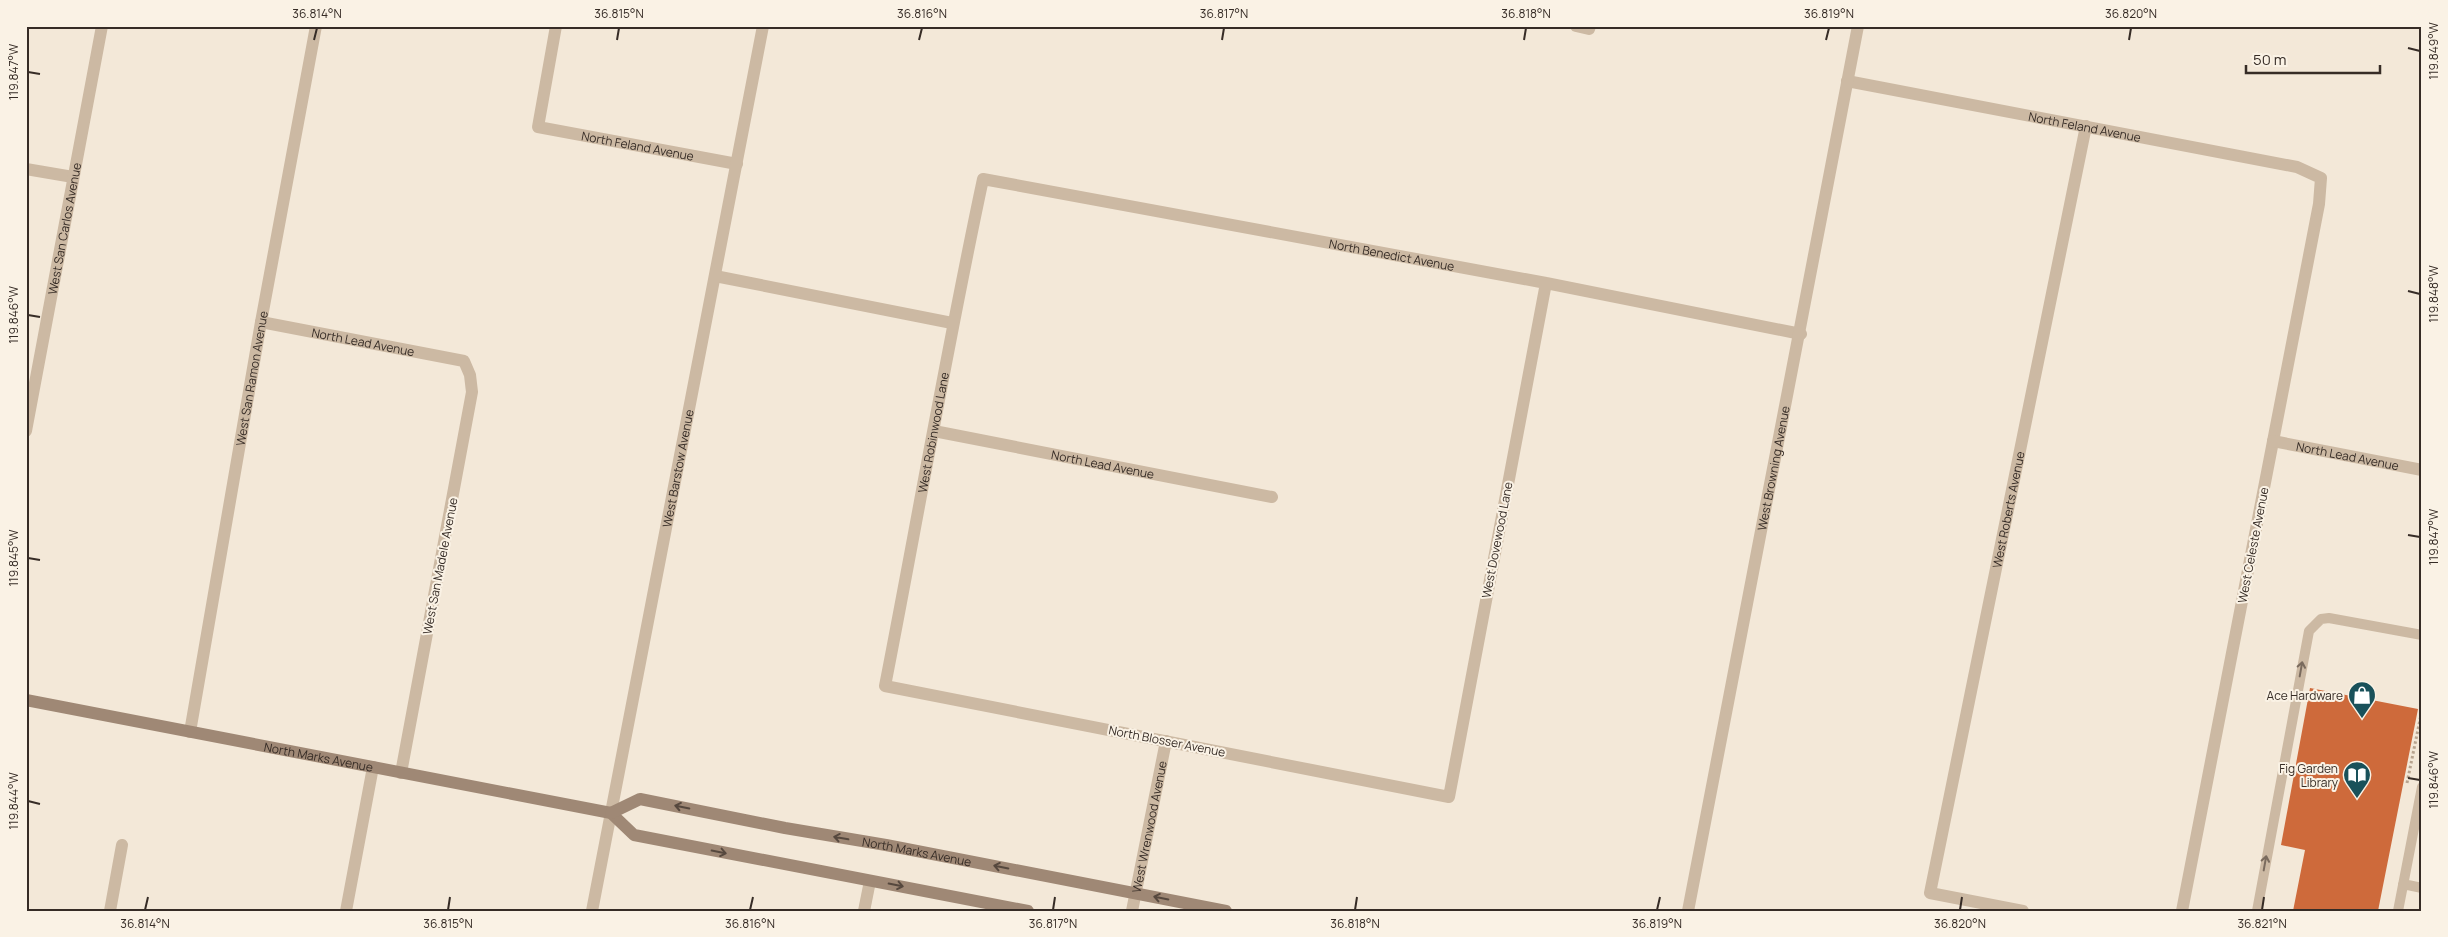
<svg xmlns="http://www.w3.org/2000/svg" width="2448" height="937" font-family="Manrope,sans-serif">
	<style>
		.building { fill: #ce6a3b }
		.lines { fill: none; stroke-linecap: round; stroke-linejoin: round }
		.path { stroke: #b7a38e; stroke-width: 3; stroke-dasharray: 2.5 2.5; stroke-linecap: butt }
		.service { stroke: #ccb9a3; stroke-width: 10 }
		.minor { stroke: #ccb9a3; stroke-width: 12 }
		.secondary { stroke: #9f8875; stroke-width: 12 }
		.oneway { stroke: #7a6b5e }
		.oneway2 { stroke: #56483e }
		.ticks { fill: none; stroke: #362c26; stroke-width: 2 }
		.labels { text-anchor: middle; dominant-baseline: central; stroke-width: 4; stroke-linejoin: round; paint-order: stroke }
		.street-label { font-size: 12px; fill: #362c26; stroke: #faf2e5 }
		.poi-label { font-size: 12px; fill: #362c26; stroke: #faf2e5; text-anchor: end }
		.neatline { fill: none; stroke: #362c26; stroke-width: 2 }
		.ticks-label { font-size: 12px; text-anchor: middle; fill: #362c26 }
	</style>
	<rect width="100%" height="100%" fill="#f3e8d8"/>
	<path class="building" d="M2310,688L2418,709L2378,911H2293L2305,850L2281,845Z"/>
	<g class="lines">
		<path class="path" d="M2407,783L2422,710"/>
		<path class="service" d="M2403,884L2422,888
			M2257,911L2309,631L2321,619L2329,618L2422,635
			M2398,911L2422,787"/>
		<g class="minor">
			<path id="s1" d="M556,26L538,127L737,164"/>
			<path d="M1576,26L1589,29L1590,26"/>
			<path id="s2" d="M1847,81L2297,167L2321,178L2319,204L2182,911"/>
			<path d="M26,169L73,177"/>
			<path d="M715,276L952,323"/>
			<path id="s3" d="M1546,283L1449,797L885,686C918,517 947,347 983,179L1546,283L1801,334"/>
			<path id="s4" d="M261,322L464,361L470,375L472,392L401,773"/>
			<path id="s5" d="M26,431L102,26"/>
			<path id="s6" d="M934,431L1272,497"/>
			<path id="s7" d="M2273,441L2422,470"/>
			<path id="s8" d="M190,732L261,322L316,26"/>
			<path d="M110,911L122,845"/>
			<path d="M346,911L373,767"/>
			<path id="s9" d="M592,911L763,26"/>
			<path d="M864,911L870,881"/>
			<path id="s10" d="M1132,911L1166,741"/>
			<path id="s11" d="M1688,911L1858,26"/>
			<path id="s12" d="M2023,911L1930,893L2086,126"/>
		</g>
		<g class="secondary">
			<path id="s13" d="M26,700L611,813L634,835L1028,911"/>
			<path id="s14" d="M611,813L640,799L785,828L886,845L1226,911"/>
		</g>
	</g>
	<defs><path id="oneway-shaft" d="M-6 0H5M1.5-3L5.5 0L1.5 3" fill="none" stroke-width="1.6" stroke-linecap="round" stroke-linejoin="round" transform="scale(1.25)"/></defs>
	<g class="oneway">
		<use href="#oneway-shaft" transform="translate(2301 669) rotate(-80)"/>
		<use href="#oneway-shaft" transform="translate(2265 863) rotate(-80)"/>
	</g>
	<g class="oneway2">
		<use href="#oneway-shaft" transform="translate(682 807) rotate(-168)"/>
		<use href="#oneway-shaft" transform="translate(841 838) rotate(-170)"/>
		<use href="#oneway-shaft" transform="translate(719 852) rotate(11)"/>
		<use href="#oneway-shaft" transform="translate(1001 867) rotate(-169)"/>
		<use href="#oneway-shaft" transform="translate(896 885) rotate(11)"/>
		<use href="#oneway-shaft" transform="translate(1161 898) rotate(-169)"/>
	</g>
	<path class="ticks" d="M314,40L317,28M617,40L619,28M919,40L922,28M1222,40L1224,28M1524,40L1526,28M1826,40L1829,28M2129,40L2131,28M2408,48L2420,51M28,72L40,74M2408,291L2420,294M28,315L40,317M2408,535L2420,537M28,558L40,560M2408,778L2420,780M28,801L40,804M145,910L148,897M448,910L450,897M750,910L753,897M1053,910L1055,897M1355,910L1357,897M1657,910L1660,897M1960,910L1962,897M2262,910L2264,897"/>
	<defs>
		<g id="shop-pin" transform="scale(1.4375)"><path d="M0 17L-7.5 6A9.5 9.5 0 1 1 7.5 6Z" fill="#19515a" stroke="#faf2e5"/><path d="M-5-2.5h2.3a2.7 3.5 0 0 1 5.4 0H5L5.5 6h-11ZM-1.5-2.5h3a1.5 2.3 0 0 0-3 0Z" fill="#fff"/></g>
		<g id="library-pin" transform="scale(1.4375)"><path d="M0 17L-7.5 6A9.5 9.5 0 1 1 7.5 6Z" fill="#19515a" stroke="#faf2e5"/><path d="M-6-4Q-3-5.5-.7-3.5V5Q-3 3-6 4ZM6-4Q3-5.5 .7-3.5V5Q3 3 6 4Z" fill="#fff"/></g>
	</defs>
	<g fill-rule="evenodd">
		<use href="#shop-pin" x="2362" y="695"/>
		<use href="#library-pin" x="2357" y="775"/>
	</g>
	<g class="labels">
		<g class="street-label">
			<text stroke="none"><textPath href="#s2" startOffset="242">North Feland Avenue</textPath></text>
			<text stroke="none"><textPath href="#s1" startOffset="204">North Feland Avenue</textPath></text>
			<text stroke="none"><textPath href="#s5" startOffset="206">West San Carlos Avenue</textPath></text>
			<text stroke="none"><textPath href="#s3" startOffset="2030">North Benedict Avenue</textPath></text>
			<text stroke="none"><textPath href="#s4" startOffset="104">North Lead Avenue</textPath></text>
			<text stroke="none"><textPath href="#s8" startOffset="359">West San Ramon Avenue</textPath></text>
			<text stroke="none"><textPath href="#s3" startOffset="1356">West Robinwood Lane</textPath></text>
			<text stroke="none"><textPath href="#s7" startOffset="76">North Lead Avenue</textPath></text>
			<text stroke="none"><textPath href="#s6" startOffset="172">North Lead Avenue</textPath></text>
			<text stroke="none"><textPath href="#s9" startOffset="451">West Barstow Avenue</textPath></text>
			<text stroke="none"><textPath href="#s11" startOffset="451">West Browning Avenue</textPath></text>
			<text stroke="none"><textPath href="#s12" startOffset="486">West Roberts Avenue</textPath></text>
			<text transform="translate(1497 540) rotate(-79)">West Dovewood Lane</text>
			<text transform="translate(2253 545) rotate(-79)">West Celeste Avenue</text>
			<text transform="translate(440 566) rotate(-79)">West San Madele Avenue</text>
			<text transform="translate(1167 741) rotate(11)">North Blosser Avenue</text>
			<text stroke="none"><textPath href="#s13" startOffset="298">North Marks Avenue</textPath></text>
			<text stroke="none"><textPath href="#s10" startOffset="86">West Wrenwood Avenue</textPath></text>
			<text stroke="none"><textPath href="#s14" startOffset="314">North Marks Avenue</textPath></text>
		</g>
		<g class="poi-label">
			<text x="2343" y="695">Ace Hardware</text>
			<text x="2338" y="768">Fig Garden<tspan x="2338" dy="14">Library</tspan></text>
		</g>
	</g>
	<rect width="2448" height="937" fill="none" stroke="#faf2e5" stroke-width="55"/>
	<path d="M2246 65v8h134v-8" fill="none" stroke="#362c26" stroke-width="2.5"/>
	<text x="2253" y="65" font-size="15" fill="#362c26" stroke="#faf2e5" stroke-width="4" paint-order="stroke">50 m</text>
	<rect x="28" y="28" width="2392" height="882" class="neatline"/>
	<g class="ticks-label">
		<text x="317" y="18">36.814°N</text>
		<text x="619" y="18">36.815°N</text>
		<text x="922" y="18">36.816°N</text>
		<text x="1224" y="18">36.817°N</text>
		<text x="1526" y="18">36.818°N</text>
		<text x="1829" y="18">36.819°N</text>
		<text x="2131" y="18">36.820°N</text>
		<text transform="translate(2434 51) rotate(-90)" y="4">119.849°W</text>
		<text transform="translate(14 72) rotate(-90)" y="4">119.847°W</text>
		<text transform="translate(2434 294) rotate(-90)" y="4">119.848°W</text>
		<text transform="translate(14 315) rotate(-90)" y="4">119.846°W</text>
		<text transform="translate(2434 537) rotate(-90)" y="4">119.847°W</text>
		<text transform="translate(14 558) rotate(-90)" y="4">119.845°W</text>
		<text transform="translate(2434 780) rotate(-90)" y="4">119.846°W</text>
		<text transform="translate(14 801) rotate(-90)" y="4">119.844°W</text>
		<text x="145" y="928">36.814°N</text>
		<text x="448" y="928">36.815°N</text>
		<text x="750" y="928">36.816°N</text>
		<text x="1053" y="928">36.817°N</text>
		<text x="1355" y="928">36.818°N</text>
		<text x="1657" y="928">36.819°N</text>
		<text x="1960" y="928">36.820°N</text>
		<text x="2262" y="928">36.821°N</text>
	</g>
</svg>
